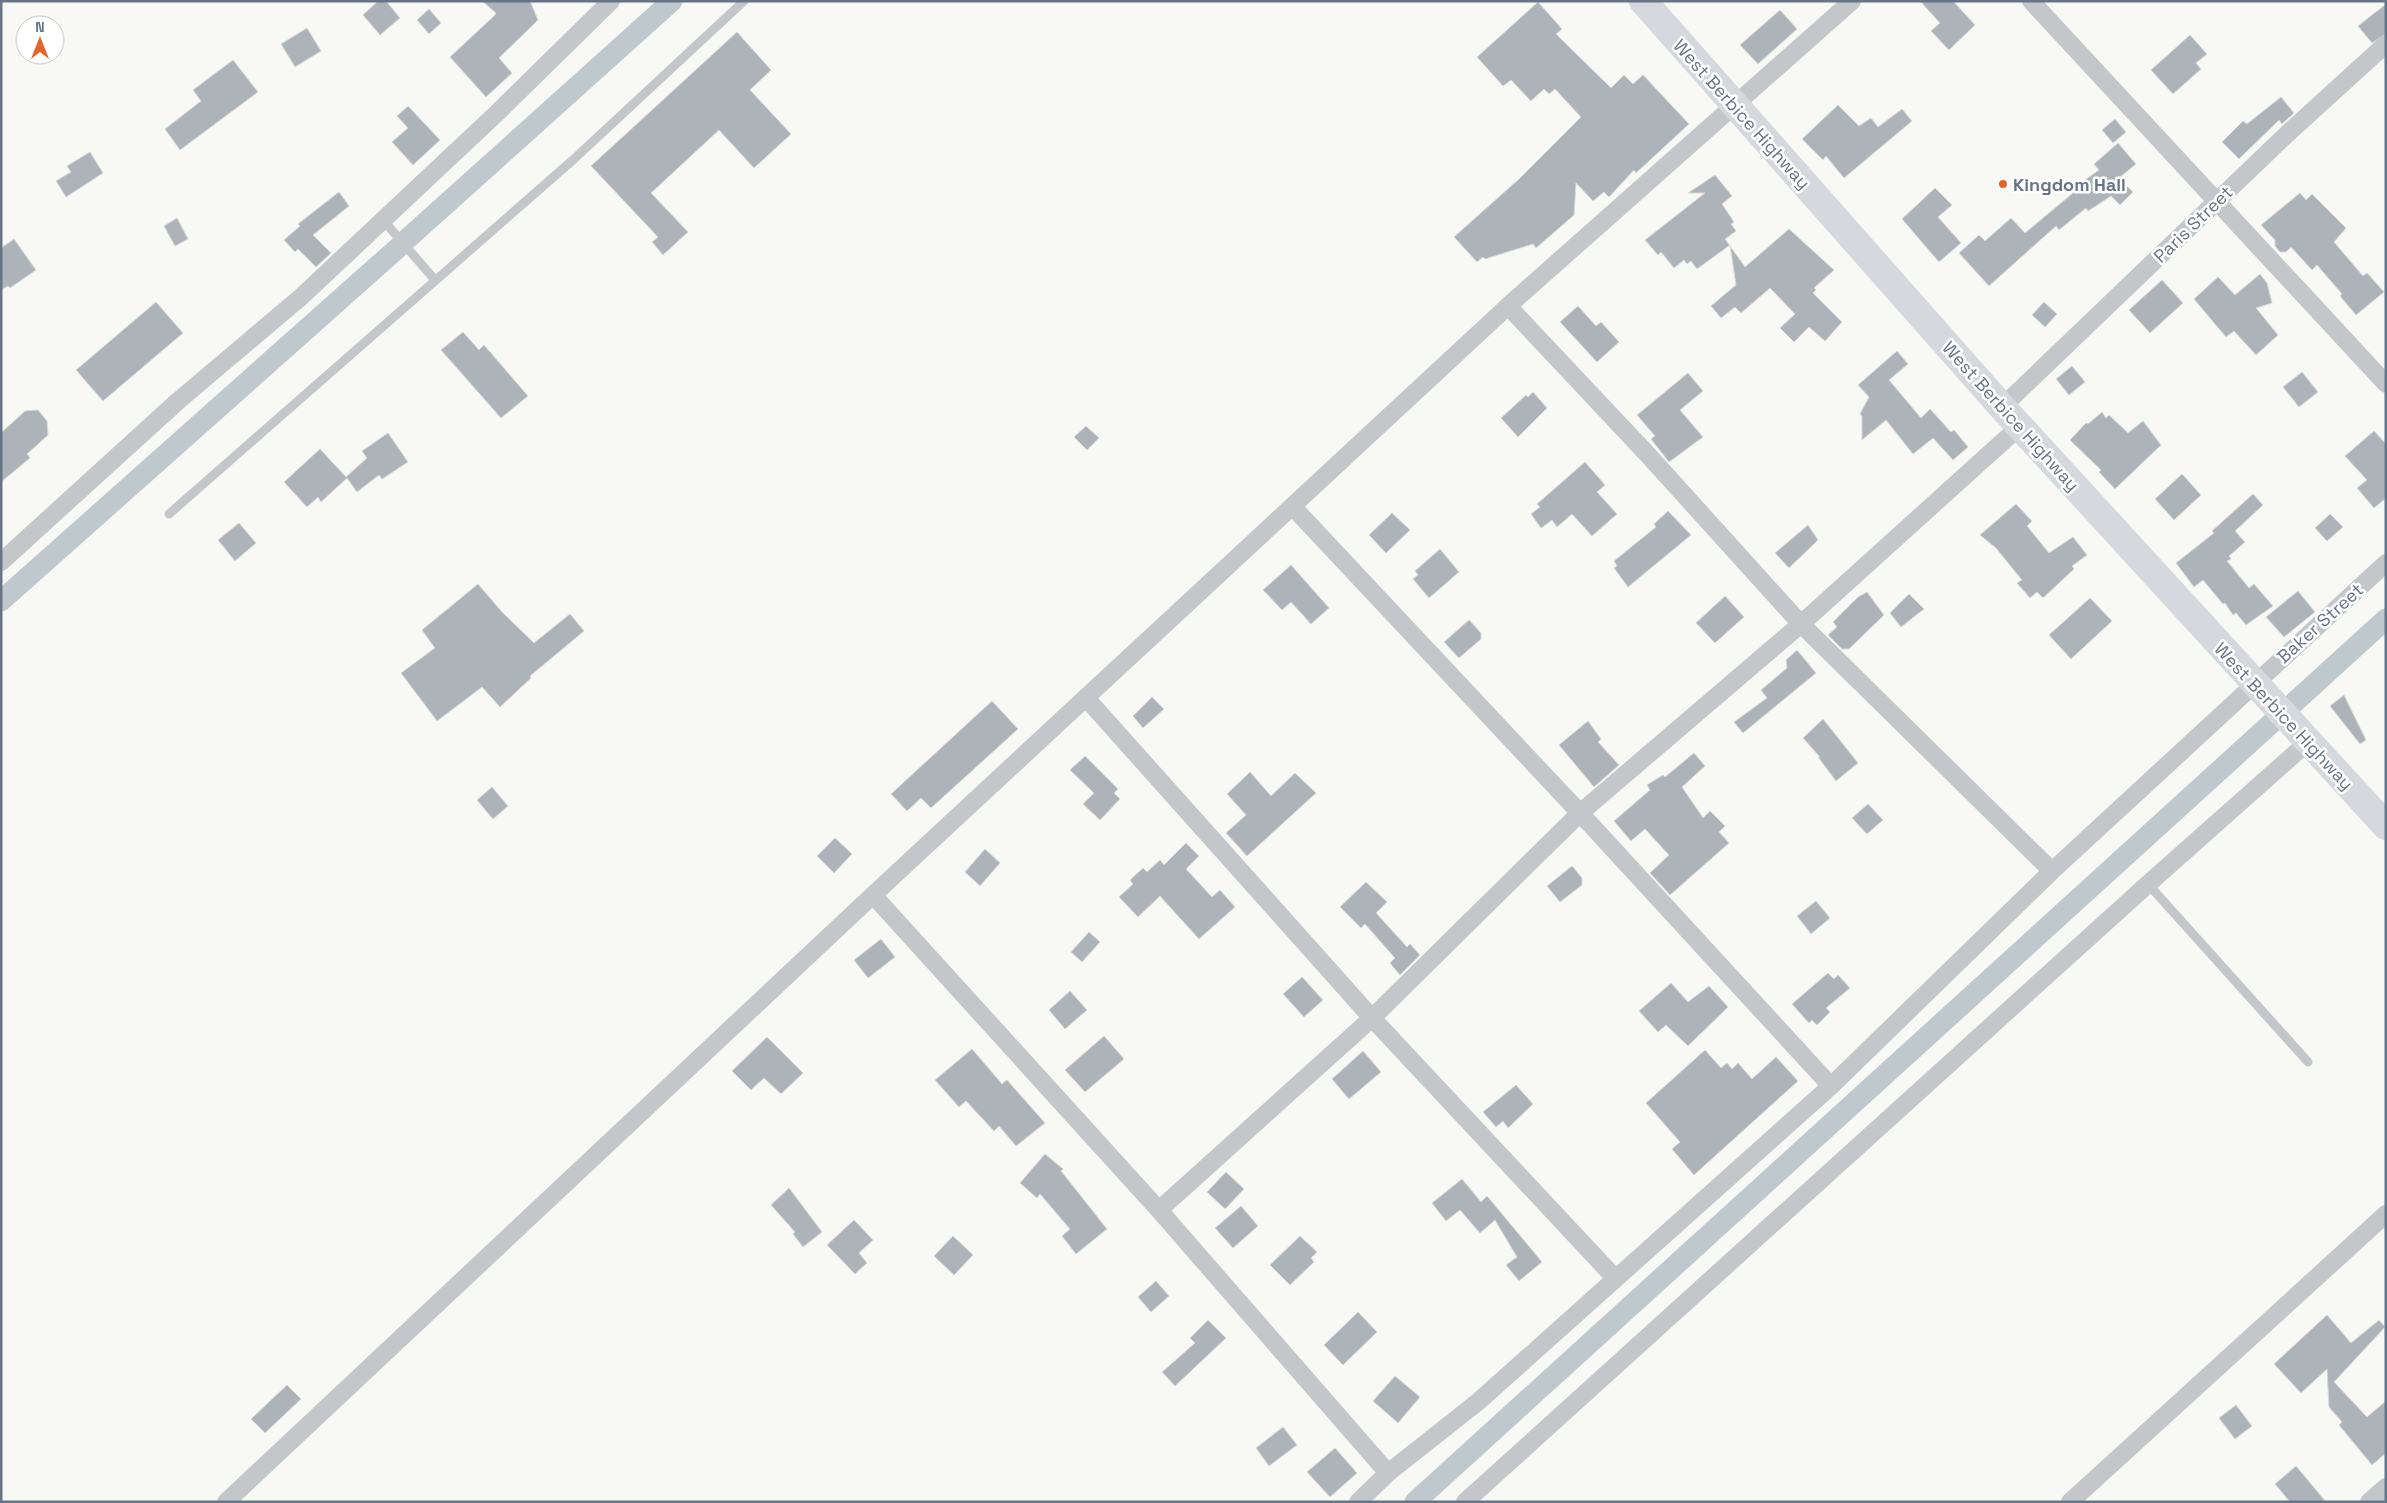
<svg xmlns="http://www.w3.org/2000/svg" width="2387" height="1503" font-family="'Space Grotesk',sans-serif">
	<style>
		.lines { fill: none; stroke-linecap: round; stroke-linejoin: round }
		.canal { stroke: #bec8cd; stroke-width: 21 }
		.building { fill: #acb4ba; stroke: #d9d9d7 }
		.service { stroke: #c3c7ca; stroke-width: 9 }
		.minor { stroke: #c3c7ca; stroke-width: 18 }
		.primary { stroke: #d5d9dd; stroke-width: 28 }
		.poi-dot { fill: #e3642a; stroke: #fff; stroke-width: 2 }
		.labels { text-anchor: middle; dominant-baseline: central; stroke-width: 5; stroke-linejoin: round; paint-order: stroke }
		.street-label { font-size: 18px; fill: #677686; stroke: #fff }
		.poi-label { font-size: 18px; font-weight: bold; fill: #677686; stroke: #fff; text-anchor: start }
	</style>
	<rect width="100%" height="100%" fill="#f8f8f5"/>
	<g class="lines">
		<path class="canal" d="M406,240L672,1
			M1,601L400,246
			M1415,1502L2386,619"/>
	</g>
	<path class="building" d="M378,1H386L400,18L380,35L363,15Z
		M482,1H530L538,20L499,58L512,73L486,97L450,57L495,15L496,13Z
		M1920,1H1953L1975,25L1949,50L1931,31L1940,23Z
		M1538,2L1562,29L1556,34L1611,88L1624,75L1633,84L1643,75L1689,124L1636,173L1634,170L1609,197L1604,192L1593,201L1576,183L1574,215L1536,248L1533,244L1485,259L1483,257L1477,262L1454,237L1519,179L1581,117L1555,89L1549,94L1544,89L1531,101L1511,80L1503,86L1477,57Z
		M2386,4V34L2372,43L2358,26Z
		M429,9L441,23L429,34L417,20Z
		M1780,10L1797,29L1758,64L1740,45Z
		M307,28L321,51L295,67L281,44Z
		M737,32L771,70L750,90L791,134L754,168L719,130L651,193L688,232L663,255L652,242L658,237L591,166Z
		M2190,35L2207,54L2196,63L2201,69L2173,94L2151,70Z
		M233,60L258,92L180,150L165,129L201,101L193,90Z
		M2281,97L2294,113L2282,124L2279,120L2239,159L2222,142L2243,121L2247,124Z
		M1838,105L1859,126L1871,118L1878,127L1902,109L1912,121L1844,178L1826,156L1823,160L1802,139Z
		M408,106L440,140L413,165L392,142L408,128L397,116Z
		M2115,119L2126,132L2113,143L2102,130Z
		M2118,143L2136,164L2119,178L2133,192L2120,205L2111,196L2088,211L2086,208L2059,230L2056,226L1989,286L1959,253L1979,235L1985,241L2011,218L2025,233L2073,193L2071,190L2099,170L2094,164Z
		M90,152L103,173L66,197L56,181L71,172L67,166Z
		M1715,175L1732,196L1722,204L1734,222L1731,224L1736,231L1725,239L1745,267L1789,229L1834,270L1814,288L1816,290L1813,293L1842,322L1825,341L1809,327L1794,342L1780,328L1795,314L1770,288L1741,313L1735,307L1721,318L1711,306L1736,285L1730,245L1697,269L1691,261L1687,264L1684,260L1674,268L1661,252L1658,255L1645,240L1705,193H1688Z
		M1935,188L1952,205L1938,217L1961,243L1939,262L1902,219Z
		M339,192L349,206L313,235L331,253L316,267L298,249L295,252L284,240L300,226L298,224Z
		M2300,193L2306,200L2312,194L2346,228L2334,242L2363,276L2367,273L2384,292L2356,315L2340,296L2342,294L2317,265L2312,270L2291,247L2286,252H2280L2275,246V240L2261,225Z
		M177,218L188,239L175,246L164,226Z
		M14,239L36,270L10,288L8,286L1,290V248Z
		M2260,274L2267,283L2272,303L2256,308L2278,335L2256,355L2234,331L2226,337L2194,299L2218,277L2235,295Z
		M2162,280L2183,303L2150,333L2129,310Z
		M156,302L183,333L103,401L76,370Z
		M2044,302L2057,314L2045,327L2032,315Z
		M1578,306L1596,326L1601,322L1619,342L1597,362L1560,322Z
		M463,332L479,350L484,345L528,396L501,418L441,350Z
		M1897,351L1908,364L1889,380L1921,418L1930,409L1951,432L1954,430L1968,447L1953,460L1933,438L1913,454L1886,420L1862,440V416L1860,414L1869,397L1858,385Z
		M2072,366L2085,382L2069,395L2056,379Z
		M2302,372L2318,392L2299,407L2283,387Z
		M1688,373L1703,391L1680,410L1703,437L1669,462L1651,439L1655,436L1637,415Z
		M1533,392L1547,408L1518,437L1501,418L1526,395L1528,397Z
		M38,410L47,421L48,435L27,454L30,458L1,482V433L25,411Z
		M2102,412L2106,418L2109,415L2128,433L2143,421L2161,445L2115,489L2099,472L2101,470L2070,440L2086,423L2088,424Z
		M1086,426L1099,438L1087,450L1074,437Z
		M2374,431L2386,444V498L2374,508L2357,488L2367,480L2345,456Z
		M388,433L408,462L382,479L379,475L357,492L347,478L321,502L318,497L307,507L284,482L320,449L346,477L367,458L362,451Z
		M1585,462L1605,485L1597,492L1617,514L1592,536L1572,514L1557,527L1552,520L1541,528L1531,514L1540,507L1537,504Z
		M2182,474L2201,495L2174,520L2155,499Z
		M2253,494L2263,505L2235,531L2245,542L2229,556L2231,559L2227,561L2249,588L2254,584L2273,606L2246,625L2236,613L2233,615L2225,603L2223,604L2203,580L2194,587L2176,563L2214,533L2212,531Z
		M2016,504L2032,521L2027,526L2049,553L2073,537L2087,555L2072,566L2074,569L2043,598L2037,592L2030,598L2017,583L2022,580L1996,548L1980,535Z
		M1668,511L1691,535L1628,587L1614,568L1617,566L1614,561L1656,527L1654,524Z
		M1392,513L1410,530L1386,553L1369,535Z
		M2330,514L2343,527L2327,541L2315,528Z
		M239,523L256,543L235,561L218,540Z
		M1808,525L1818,540L1789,568L1775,553Z
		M1440,549L1459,572L1429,598L1413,579L1418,575L1415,571Z
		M1291,565L1329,608L1311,624L1291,602L1282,610L1263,590Z
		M478,584L502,612L534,643L570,614L584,631L530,676L531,678L500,707L482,687L437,721L401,673L435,648L422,630Z
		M2298,591L2315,612L2284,637L2266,617Z
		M1867,592L1884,615L1849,649H1842L1828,635L1837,627L1833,622L1858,597Z
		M1909,594L1924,609L1901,627L1890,613Z
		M1725,596L1744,617L1715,643L1696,623Z
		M2090,598L2112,621L2071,659L2049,635Z
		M1469,620L1481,633V639L1459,658L1444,642Z
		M1797,650L1816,673L1743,733L1734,722L1767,698L1761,690L1787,668L1786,660Z
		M2344,695L2366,740L2360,744L2330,706Z
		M1152,697L1164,709L1143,728L1133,716Z
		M992,701L1018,729L931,808L921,798L907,811L891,794Z
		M1823,719L1858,763L1836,781L1818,757H1820L1803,738Z
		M1588,721L1601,739L1598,742L1619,765L1594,787L1559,745Z
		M1694,753L1705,766L1682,787L1703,818L1710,811L1725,826L1719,832L1729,843L1670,895L1650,873L1669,855L1645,829L1631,841L1614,821L1650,790L1647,785L1663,775L1665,777Z
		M1085,756L1118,789L1114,793L1120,799L1100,820L1083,804L1094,793L1070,770Z
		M1250,772L1271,796L1295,773L1316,793L1247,856L1226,833L1246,815L1227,794Z
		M492,787L508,806L493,819L477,800Z
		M1868,804L1883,820L1867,834L1852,818Z
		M835,838L852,854L834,873L817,856Z
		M1186,843L1199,856L1186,869L1212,897L1220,890L1235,907L1199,939L1160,896L1138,917L1119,897L1133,884L1130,880L1143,868L1147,872L1160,860L1164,865Z
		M985,849L1000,863L980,886L965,872Z
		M1572,866L1582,878V885L1560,902L1547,886Z
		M1366,882L1387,902L1376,913L1407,947L1410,944L1420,955L1400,975L1390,963L1395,958L1365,924L1361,928L1340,907Z
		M1816,901L1830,918L1811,934L1797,916Z
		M1089,932L1100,942L1082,962L1071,952Z
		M881,939L895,957L868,978L854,960Z
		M1828,973L1834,979L1838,975L1850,988L1826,1008L1830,1012L1817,1025L1812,1020L1809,1023L1792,1004Z
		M1302,977L1323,1000L1304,1017L1283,994Z
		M1671,983L1688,1002L1709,986L1728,1007L1688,1046L1666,1025L1658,1032L1639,1011Z
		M1070,991L1087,1010L1065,1029L1049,1010Z
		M1104,1036L1124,1059L1085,1092L1065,1070Z
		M767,1037L803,1073L781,1094L764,1078L751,1090L732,1071Z
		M972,1049L1002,1084L1007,1080L1045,1123L1016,1146L999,1126L994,1131L966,1101L959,1107L935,1080Z
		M1705,1050L1721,1068L1727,1063L1732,1069L1738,1063L1752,1079L1776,1057L1798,1081L1694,1175L1672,1149L1680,1142L1646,1103Z
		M1363,1051L1381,1072L1349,1099L1332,1079Z
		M1516,1085L1533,1104L1508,1128L1503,1121L1496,1127L1483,1112Z
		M1045,1154L1063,1169L1061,1171L1107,1229L1076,1254L1062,1236L1070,1229L1040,1194L1037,1198L1020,1183Z
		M1226,1172L1244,1189L1225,1209L1207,1192Z
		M1462,1179L1481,1202L1487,1196L1542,1262L1519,1281L1506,1265L1517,1257L1495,1220L1480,1233L1460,1210L1446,1221L1432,1203Z
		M789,1188L822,1232L803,1247L793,1234L795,1232L771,1205Z
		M1241,1206L1258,1226L1233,1248L1215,1228Z
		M854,1220L873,1240L859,1253L867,1263L855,1274L827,1245Z
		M953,1236L973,1255L954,1275L934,1256Z
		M1300,1236L1317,1252L1311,1258L1314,1262L1290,1285L1270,1265Z
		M1156,1281L1169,1296L1151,1312L1138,1297Z
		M1358,1312L1377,1332L1343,1365L1324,1345Z
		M2327,1315L2351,1343L2379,1320L2385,1327L2334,1382L2367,1417L2386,1401V1453L2372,1465L2339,1425L2342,1422L2329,1407L2327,1369L2301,1393L2274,1364Z
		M1208,1320L1226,1338L1175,1386L1162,1372L1195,1343L1190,1338Z
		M1395,1376L1420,1397L1398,1423L1373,1401Z
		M287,1385L301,1399L265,1433L251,1419Z
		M2236,1405L2252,1426L2235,1439L2219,1418Z
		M1283,1427L1297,1445L1269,1466L1256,1448Z
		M1335,1448L1357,1473L1330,1497L1307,1472Z
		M2296,1466L2326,1502H2290L2275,1484Z"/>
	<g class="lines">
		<path class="service" d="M383,220L435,280
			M169,514L574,159L744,1
			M2148,884L2308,1062"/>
		<path class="minor" d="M2031,1L2386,384
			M1508,306L1649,456L1801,624L2052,871
			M2002,407L2287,134L2386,44
			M1293,507L1580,813L1831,1086
			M1,562L178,401L301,297L497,113L611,1
			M1087,699L1372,1018L1615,1278
			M873,895L1159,1210L1388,1473
			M1159,1210L1372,1018L1580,813L1801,624L2019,427
			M226,1502L873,895L1508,306L1852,1
			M1358,1502L1388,1473L1479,1401L1831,1086L2052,871L2386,563
			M1465,1502L2148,884L2308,742
			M2070,1502L2386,1214
			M2369,1502L2386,1487"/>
		<path class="primary" d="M1643,1L2002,407L2386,826"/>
	</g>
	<circle class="poi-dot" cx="2003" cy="184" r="5"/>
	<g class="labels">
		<g class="street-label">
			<text transform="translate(1742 114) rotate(48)">West Berbice Highway</text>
			<text transform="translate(2193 224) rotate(-44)">Paris Street</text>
			<text transform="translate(2011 416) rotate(48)">West Berbice Highway</text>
			<text transform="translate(2320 623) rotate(-42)">Baker Street</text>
			<text transform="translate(2284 716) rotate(47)">West Berbice Highway</text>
		</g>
		<g class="poi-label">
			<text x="2013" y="184">Kingdom Hall</text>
		</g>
	</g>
	<rect width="2387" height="1503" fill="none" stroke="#677686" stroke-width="5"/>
	<g transform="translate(40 40)"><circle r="24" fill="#ffffff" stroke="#c2c8cf"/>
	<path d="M0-4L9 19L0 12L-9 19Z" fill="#e3642a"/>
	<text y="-8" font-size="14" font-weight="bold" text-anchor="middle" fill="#677686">N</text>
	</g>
</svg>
